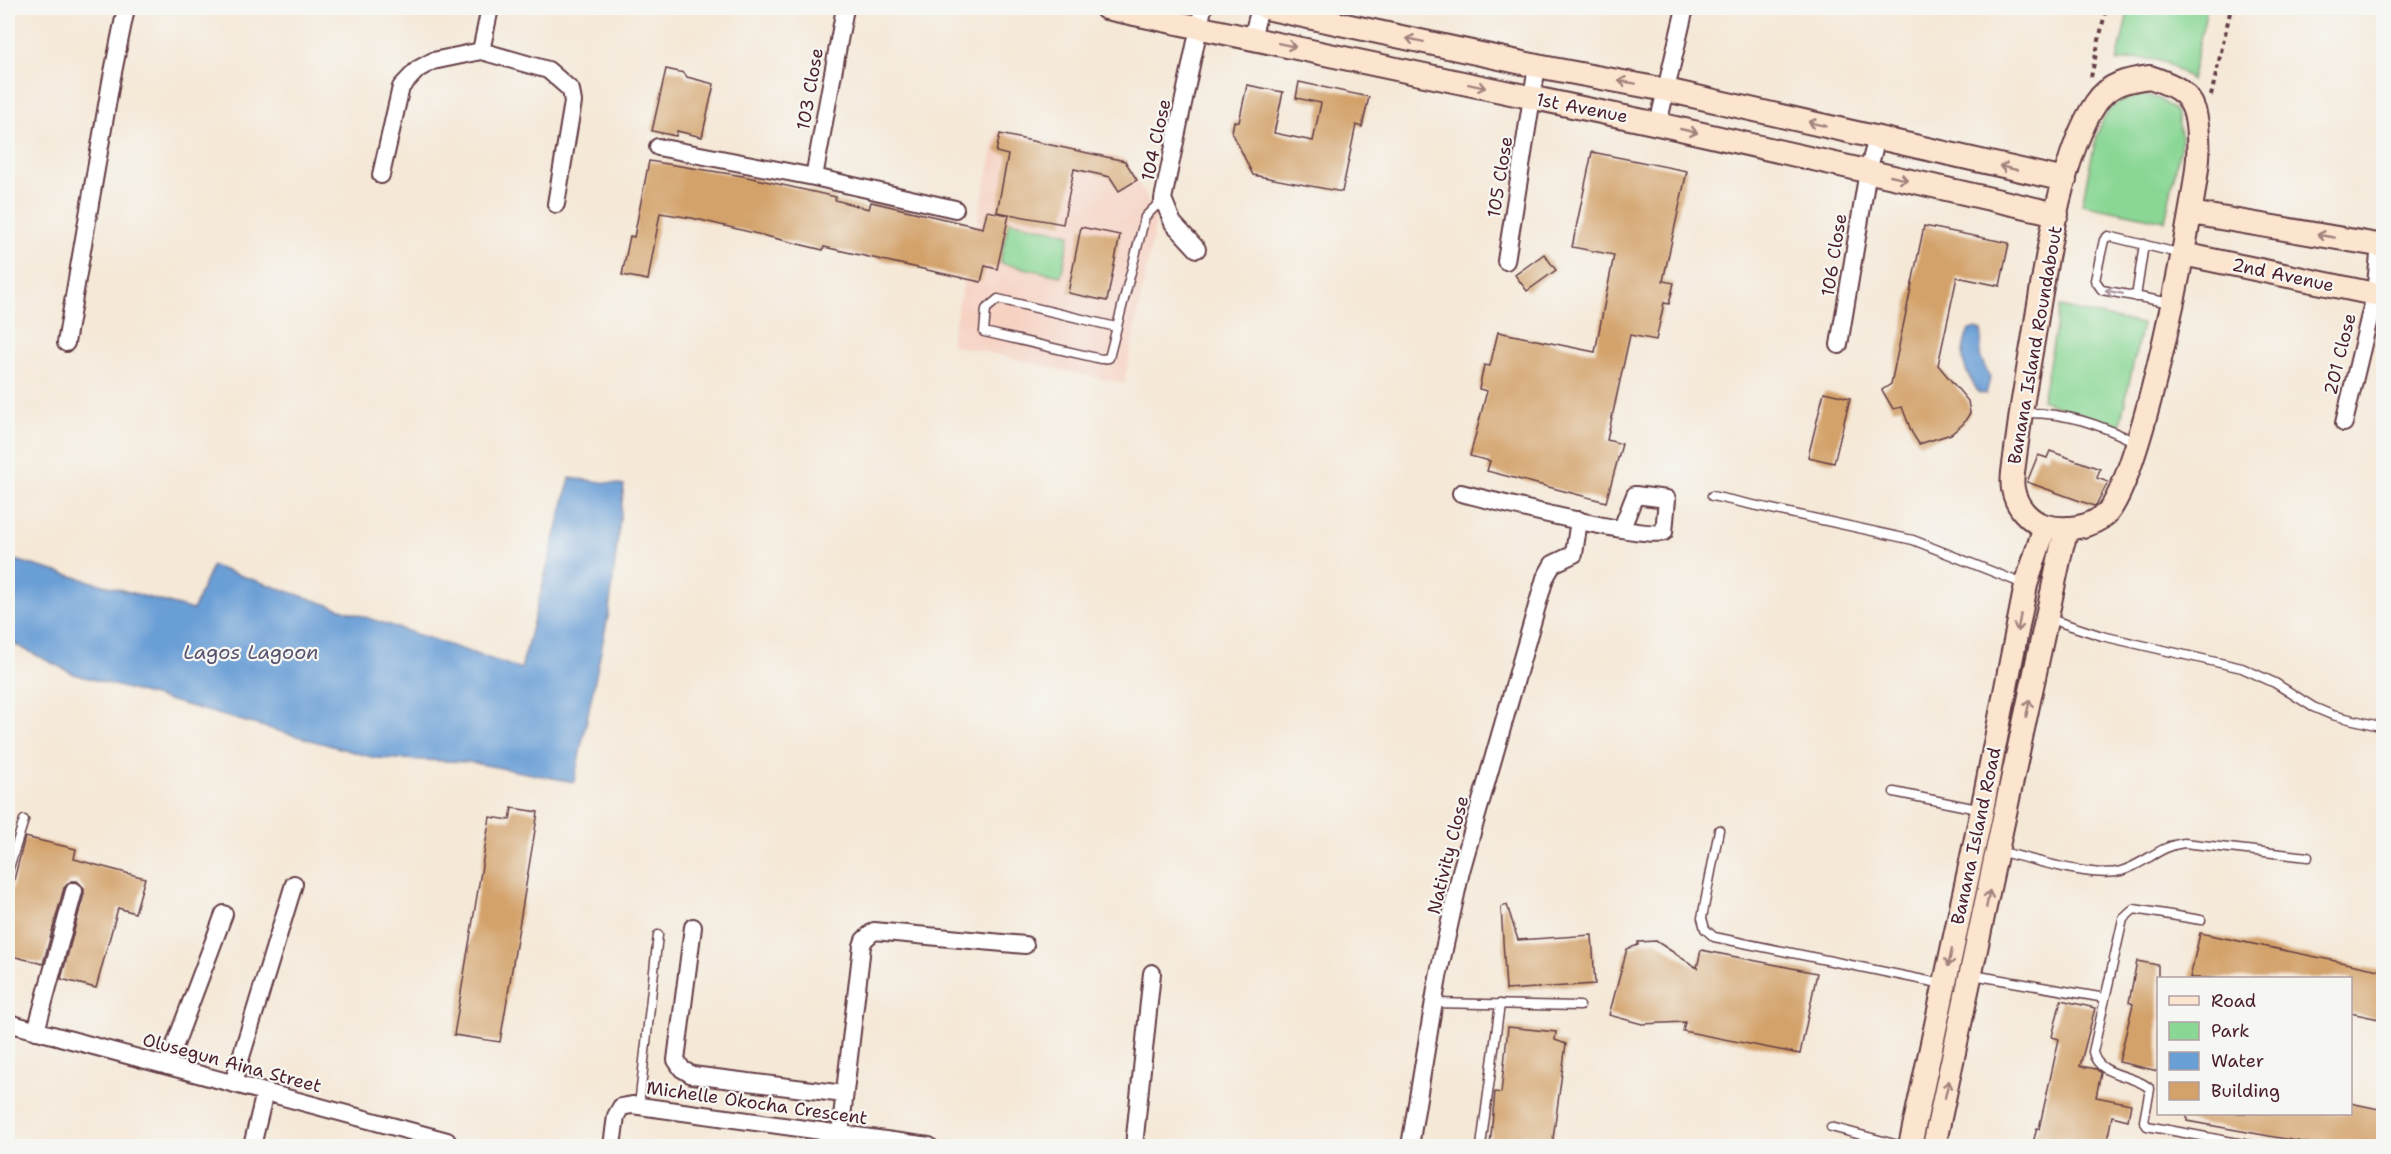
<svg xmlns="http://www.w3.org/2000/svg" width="2391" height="1154" font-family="'Shantell Sans',sans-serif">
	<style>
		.built { fill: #f6d2c3 }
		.green { fill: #8ad795; stroke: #6a7b60; stroke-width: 1.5 }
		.water { fill: #6a9fd6; stroke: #5a5f80; stroke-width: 1.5 }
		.building { fill: #d3a26b }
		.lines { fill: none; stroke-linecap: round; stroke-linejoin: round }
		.lane-casing { stroke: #643d45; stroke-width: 11 }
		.street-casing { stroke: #643d45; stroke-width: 20 }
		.secondary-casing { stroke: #643d45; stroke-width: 26 }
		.path { stroke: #643d45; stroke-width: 4; stroke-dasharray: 4.5 4.5; stroke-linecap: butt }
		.lane { stroke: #fff; stroke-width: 8 }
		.street { stroke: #fff; stroke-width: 16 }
		.secondary { stroke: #fce5cf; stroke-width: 22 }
		.oneway { stroke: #a3827d }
		.oneway2 { stroke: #ae9aa0 }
		.labels { text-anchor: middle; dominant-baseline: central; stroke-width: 4.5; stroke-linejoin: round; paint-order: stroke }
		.street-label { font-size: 18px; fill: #4a1f2b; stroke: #f6f6f2 }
		.water-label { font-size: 20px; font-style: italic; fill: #57526f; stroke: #f6f6f2 }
	</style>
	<rect width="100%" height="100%" fill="#f6f6f2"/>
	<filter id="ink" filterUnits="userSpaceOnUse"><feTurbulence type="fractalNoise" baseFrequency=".0167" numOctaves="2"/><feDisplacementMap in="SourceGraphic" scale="12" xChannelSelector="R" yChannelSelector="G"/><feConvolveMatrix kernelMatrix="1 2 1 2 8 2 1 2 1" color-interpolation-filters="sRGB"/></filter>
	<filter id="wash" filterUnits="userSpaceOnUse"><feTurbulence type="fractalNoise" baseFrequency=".008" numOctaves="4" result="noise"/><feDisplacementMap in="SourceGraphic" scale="24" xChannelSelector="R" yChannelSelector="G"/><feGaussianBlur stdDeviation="1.35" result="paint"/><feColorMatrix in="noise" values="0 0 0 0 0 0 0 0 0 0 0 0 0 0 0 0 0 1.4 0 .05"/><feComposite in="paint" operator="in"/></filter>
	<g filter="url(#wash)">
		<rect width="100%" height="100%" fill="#f5e8d7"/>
		<path class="built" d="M997,131L1125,159L1157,216L1124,384L950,344Z"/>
		<path class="green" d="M2129,8H2207L2191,81C2172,59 2144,54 2117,62Z
			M2144,95L2159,99L2176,112L2182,138L2165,221L2082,204C2087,182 2095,129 2107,113C2116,100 2130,98 2144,95Z
			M1009,221L1070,234L1061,276L1000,263Z
			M2060,307L2142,324L2119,429L2042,400Z"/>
		<path class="water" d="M1976,328L1982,331L1980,356L1990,378L1986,394L1979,393C1964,369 1957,358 1969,330Z
			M570,478L624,485L609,612L574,782L469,762L375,758L74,674L8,641V558L193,610L212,566L521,669Z"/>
		<g id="blocks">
			<path class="building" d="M666,69L684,73L687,77L714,84L702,137L677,131L676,136L652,131Z
				M1299,82L1369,97L1362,127L1356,125L1342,192L1253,175L1232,132L1234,121L1239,122L1247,85L1283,92L1274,133L1313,141L1321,103L1296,98Z
				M1000,134L1125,161L1137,180L1119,191L1110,177L1074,169L1063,224L997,212L1008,155L996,152Z
				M1592,152L1687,171L1663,281L1674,283L1669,304L1664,303L1656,340L1630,335L1607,440L1622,444L1606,502L1487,471L1490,461L1470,456L1487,391L1479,389L1484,365L1490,366L1498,332L1595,352L1614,255L1572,247Z
				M649,161L743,176L836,197L835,200L869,209L871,202L983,228L987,211L1009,215L997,269L985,266L981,282L824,247L823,250L692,218L660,213L648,280L622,275L630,236L634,237Z
				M1924,226L2009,243L2000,286L1957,277L1938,365L1968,401L1970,413L1963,424L1951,434L1919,444L1912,433L1902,407L1893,409L1882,390L1891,384Z
				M1081,227L1120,235L1107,301L1068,293Z
				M1544,254L1556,270L1527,291L1515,275Z
				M1824,392L1850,398L1834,463L1808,457Z
				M2050,451L2100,469L2097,478L2108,482L2096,505L2094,506L2027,482L2038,455L2047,458Z
				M512,808L538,812L500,1042L454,1035L490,817L510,820Z
				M25,837L76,849L74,859L145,878L135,913L118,908L96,988L61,979L84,894V888L77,881H71L64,888L43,964L8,955V903Z
				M1507,905L1518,940L1592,935L1595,984L1506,990L1501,907Z
				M2200,933L2384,971V1020L2350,1013V978H2190Z
				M1656,941L1697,968L1701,950L1817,973L1800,1054L1683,1031L1685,1022L1642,1024L1609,1015L1627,949L1638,945V942Z
				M2137,961L2158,965V1071L2119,1062L2133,1004L2129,1002Z
				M2061,1000L2095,1008L2080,1066L2096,1069L2101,1073L2096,1097L2131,1104L2128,1120L2112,1116L2106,1146H2032L2037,1128L2039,1129L2059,1039L2052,1037Z
				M1508,1027L1556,1032L1555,1040L1566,1044L1552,1146H1490L1495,1092L1501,1093Z
				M2350,1103L2384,1110V1146H2324L2187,1121V1113H2350Z"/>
		</g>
	</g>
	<g filter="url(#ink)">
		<use href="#blocks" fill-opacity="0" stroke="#643d45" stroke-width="1.5"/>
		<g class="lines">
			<g class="lane-casing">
				<path id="lane" d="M2136,297L2144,244
					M2171,303L2102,290L2095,280L2104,240L2108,236L2182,254
					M1116,327L998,299L986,309L984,332L1101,359L1109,358L1145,217L1163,199
					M2023,413C2065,412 2100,424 2137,443
					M1712,496L1913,540L2026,585
					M2047,618L2102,636L2242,668L2275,683L2313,707L2332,715L2384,727
					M1894,792L1982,810
					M1719,830L1702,918L1705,929L1714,937L1943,984
					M1998,851C2029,858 2093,879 2121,871C2145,864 2159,846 2184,843L2308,857
					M8,871L24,820
					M2201,920L2134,909L2123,919L2093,1052C2098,1077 2135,1074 2150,1089L2144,1121L2147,1126L2254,1146
					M1973,975L2105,998
					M1433,1003L1580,1006
					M639,1106L658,935
					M1831,1127L1902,1146
					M1481,1146L1500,1004"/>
			</g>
			<g class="street-casing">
				<path id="street" d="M1252,38L1260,8
					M481,51L490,8
					M1658,124L1685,8
					M658,147L814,177L955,209
					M381,175L401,87L418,69L433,61L481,51L548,70L571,90L573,102L556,204
					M814,177L845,8
					M1197,249L1173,223L1163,199L1203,8
					M1506,261L1537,66
					M66,343L111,82L126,8
					M1839,345L1868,171L1877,138
					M2344,423L2375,294L2380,245
					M1461,493C1490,500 1646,540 1664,532L1667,499L1635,495L1622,528
					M693,927L676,1060L682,1069L692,1075L844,1094
					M8,1023L447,1141
					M36,1031L74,891
					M167,1066L224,914
					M233,1083L294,884
					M840,1134L862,946L864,940L874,931L1025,945
					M252,1146L265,1092
					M612,1146L616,1116L621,1107L632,1105L929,1146
					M1134,1146L1152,973
					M1410,1146L1438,977L1461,871L1545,578L1553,564L1574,554L1579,520"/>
			</g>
			<g class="secondary-casing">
				<path id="secondary" d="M1106,8L1658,124L2057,214
					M1266,8L1537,66L1666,90L2065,180
					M2150,77C2169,84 2187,89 2194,110C2198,123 2199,145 2198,158C2194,213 2140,484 2106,514C2090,528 2066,531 2046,526C2029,522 2016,506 2013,489C2011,479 2014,467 2015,457C2019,424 2024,391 2030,358C2043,287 2057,160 2096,103C2109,83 2128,80 2150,77Z
					M2191,213L2384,246
					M2183,254L2384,296
					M1910,1146L1982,810L2026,585L2045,526
					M1934,1146L2062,546L2068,528"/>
			</g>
			<path class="path" d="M2091,77L2106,8
				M2211,96L2231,8"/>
			<use href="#lane" class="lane"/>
			<use href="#street" class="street"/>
			<use href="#secondary" class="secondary"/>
		</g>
		<defs><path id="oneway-shaft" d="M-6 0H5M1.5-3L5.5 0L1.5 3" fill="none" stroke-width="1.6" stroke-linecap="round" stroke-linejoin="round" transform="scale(1.5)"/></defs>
		<g class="oneway">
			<use href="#oneway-shaft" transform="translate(1415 40) rotate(-168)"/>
			<use href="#oneway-shaft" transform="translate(1287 45) rotate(12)"/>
			<use href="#oneway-shaft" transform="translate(1627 82) rotate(-170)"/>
			<use href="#oneway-shaft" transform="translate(1477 86) rotate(12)"/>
			<use href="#oneway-shaft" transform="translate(1817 124) rotate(-167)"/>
			<use href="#oneway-shaft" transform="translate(1689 131) rotate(13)"/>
			<use href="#oneway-shaft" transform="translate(2008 168) rotate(-167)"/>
			<use href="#oneway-shaft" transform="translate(1899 178) rotate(13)"/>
			<use href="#oneway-shaft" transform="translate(2326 236) rotate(-170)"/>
			<use href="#oneway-shaft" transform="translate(2019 623) rotate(101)"/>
			<use href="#oneway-shaft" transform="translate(2028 708) rotate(-78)"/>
			<use href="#oneway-shaft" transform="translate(1988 899) rotate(-79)"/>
			<use href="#oneway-shaft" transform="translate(1950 958) rotate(102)"/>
			<use href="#oneway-shaft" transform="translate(1947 1089) rotate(-77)"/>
		</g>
		<use class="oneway2" href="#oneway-shaft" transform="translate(2114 292) rotate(-169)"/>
	</g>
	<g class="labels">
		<g class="street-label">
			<text transform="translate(810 89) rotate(-80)">103 Close</text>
			<text transform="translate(1582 108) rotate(11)">1st Avenue</text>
			<text transform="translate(1156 140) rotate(-78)">104 Close</text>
			<text transform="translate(1500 177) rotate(-81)">105 Close</text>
			<text transform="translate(1834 255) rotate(-81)">106 Close</text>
			<text transform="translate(2283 275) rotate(12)">2nd Avenue</text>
			<text transform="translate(2035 345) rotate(-80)">Banana Island Roundabout</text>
			<text transform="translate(2340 354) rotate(-76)">201 Close</text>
			<text transform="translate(1976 836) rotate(-78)">Banana Island Road</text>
			<text transform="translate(1448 855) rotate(-76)">Nativity Close</text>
			<text transform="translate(232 1063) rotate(15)">Olusegun Aina Street</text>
			<text transform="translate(757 1103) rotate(8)">Michelle Okocha Crescent</text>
		</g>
		<g class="water-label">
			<text x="251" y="652">Lagos Lagoon</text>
		</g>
	</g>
	<rect width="2391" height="1154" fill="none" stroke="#f6f6f2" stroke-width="30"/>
	<rect x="2157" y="977" width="195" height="138" fill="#f6f6f2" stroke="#b1a0a2" stroke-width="1.5"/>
	<rect x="2169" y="996" width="30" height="9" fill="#fce5cf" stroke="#b1a0a2" stroke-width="1.5"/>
	<text x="2211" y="1007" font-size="18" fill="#4a1f2b">Road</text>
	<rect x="2169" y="1022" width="30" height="18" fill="#8ad795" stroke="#b1a0a2" stroke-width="1.5"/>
	<text x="2211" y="1037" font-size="18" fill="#4a1f2b">Park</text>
	<rect x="2169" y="1052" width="30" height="18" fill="#6a9fd6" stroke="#b1a0a2" stroke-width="1.5"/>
	<text x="2211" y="1067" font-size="18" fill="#4a1f2b">Water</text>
	<rect x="2169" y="1082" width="30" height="18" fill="#d3a26b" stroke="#b1a0a2" stroke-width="1.5"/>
	<text x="2211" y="1097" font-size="18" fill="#4a1f2b">Building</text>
</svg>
